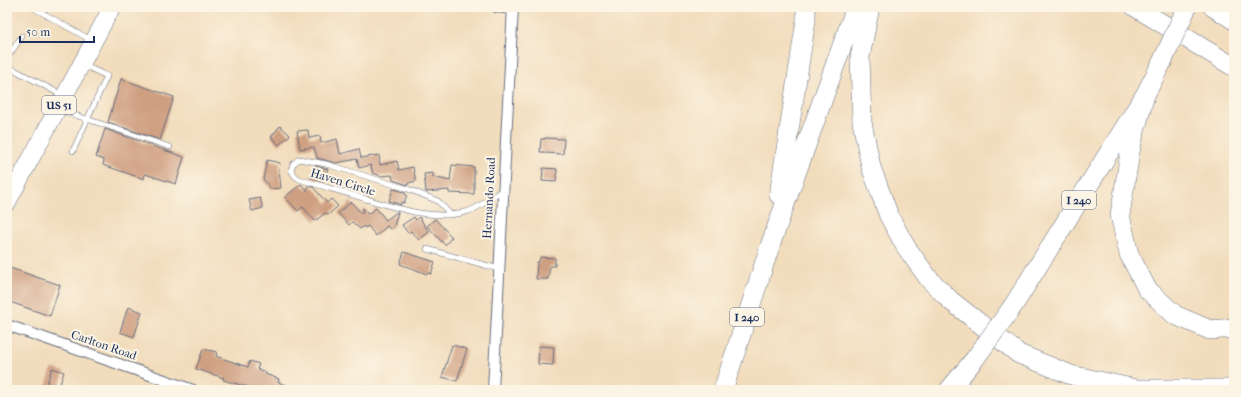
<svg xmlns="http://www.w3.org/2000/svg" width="1241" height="397" font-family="'IM FELL French Canon',serif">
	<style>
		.building { fill: #cf9f81 }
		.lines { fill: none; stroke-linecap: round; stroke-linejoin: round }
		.lane-casing { stroke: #666c7f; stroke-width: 6 }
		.street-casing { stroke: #666c7f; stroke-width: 12 }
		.primary-casing { stroke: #666c7f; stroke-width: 18 }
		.highway-casing { stroke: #666c7f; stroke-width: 20 }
		.lane { stroke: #fff; stroke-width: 5 }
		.street { stroke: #fff; stroke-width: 10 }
		.primary { stroke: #fff; stroke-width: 17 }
		.highway { stroke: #fff; stroke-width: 19 }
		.highway-bridge-casing { stroke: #666c7f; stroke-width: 20; stroke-linecap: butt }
		.highway-bridge { stroke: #fff; stroke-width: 19 }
		.labels { text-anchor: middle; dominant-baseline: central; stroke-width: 4; stroke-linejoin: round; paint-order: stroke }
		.shield { fill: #fcf5e5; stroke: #5e6a86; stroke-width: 1 }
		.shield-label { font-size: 11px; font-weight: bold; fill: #1b2f5e }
		.street-label { font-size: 12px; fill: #1b2f5e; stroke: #fcf5e5 }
	</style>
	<rect width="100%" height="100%" fill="#fcf5e5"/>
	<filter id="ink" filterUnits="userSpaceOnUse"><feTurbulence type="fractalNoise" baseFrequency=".025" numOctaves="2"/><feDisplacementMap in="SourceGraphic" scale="8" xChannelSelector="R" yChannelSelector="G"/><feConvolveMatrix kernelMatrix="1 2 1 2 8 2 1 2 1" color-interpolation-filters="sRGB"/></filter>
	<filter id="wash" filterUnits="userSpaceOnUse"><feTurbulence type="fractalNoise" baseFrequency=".012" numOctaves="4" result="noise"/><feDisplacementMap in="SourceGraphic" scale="16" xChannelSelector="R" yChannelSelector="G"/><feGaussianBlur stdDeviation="0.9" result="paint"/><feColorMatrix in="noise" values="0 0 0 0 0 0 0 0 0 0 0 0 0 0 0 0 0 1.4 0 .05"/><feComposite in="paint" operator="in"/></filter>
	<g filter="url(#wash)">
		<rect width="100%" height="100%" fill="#f1dcbb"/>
		<g id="blocks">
			<path class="building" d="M121,79L174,97L160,140L108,122Z
				M280,126L290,135L279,145L271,137Z
				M105,129L184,157L176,184L145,174L144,179L103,165L104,160L96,157Z
				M308,130L309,138L320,136L321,143L337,139L340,154L359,149L361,158L379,155L380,165L397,161L399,170L413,167L416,181L408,183V185L393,180L392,175L380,176L377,174H373L371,165L359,168L357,159L336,163L317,158L314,147L300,149L297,131Z
				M545,138L564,139L563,154L544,153V152H540L541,139H545Z
				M267,160L280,163L279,170L281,188L271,189L263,179Z
				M452,165L474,167V194L449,193V190L426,192L424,174L433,173V177L450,181Z
				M315,166L328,169L323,181L311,177Z
				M543,168L557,169L556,182L542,181Z
				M301,184L307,191L308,186L313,187L327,203L331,199L338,206L328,215L325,213L315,221L303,207L298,211L285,197Z
				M393,189L405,192V194L407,195L404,203L401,202V205L389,201Z
				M260,198L263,208L252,211L249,200Z
				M351,202L362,214L363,208L369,214L376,208L386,220L397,212H398L394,226L390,229L387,226L376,236L368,226L365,228L364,226L360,229L352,222L349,225L338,213Z
				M414,217L416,220L419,217L429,232L419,240L411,231L408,233L402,225Z
				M435,219L452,237L445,245L427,226Z
				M404,252L435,262L431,274L428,273L427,274L400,264Z
				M540,257L555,258V266H550L548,279H536L537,262H539Z
				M7,267L60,285L50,316L7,301Z
				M128,307L142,312L134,337L120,332Z
				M452,345L467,349L457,381L442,377Z
				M539,346L554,347L553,365L538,364Z
				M203,349L217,352L216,356L218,357L248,367L250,361L259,364L257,369L266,372L265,374L279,379L278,382L296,390H259L223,380L224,378L196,369Z
				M52,368L64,372L58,390L46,387Z"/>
		</g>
	</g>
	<g filter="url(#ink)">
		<use href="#blocks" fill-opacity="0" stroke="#666c7f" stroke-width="1"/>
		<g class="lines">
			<g class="lane-casing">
				<path id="lane" d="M32,7L91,40
					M7,58L22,36
					M7,66L62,95
					M60,110L170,147
					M73,151L107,76L83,65
					M450,214L438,201L408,189L326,164L299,159L293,164L291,170L294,175L299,179C321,186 344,192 366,199C399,208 432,221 466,212C480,208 491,198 502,190
					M427,249L499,269"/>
			</g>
			<g class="street-casing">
				<path id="street" d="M496,7L513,9
					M7,325L193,390
					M493,390L513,7"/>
			</g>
			<g class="primary-casing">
				<path id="primary" d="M7,203L112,7"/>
			</g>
			<g class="highway-casing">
				<path id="highway" d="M870,7L860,57L862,122L871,167L889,216L906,247L929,279L951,301L1019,354L1071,375L1136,389H1234
					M1135,7L1234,67
					M1213,7L1234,20
					M1145,95L1131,146L1120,215L1129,254L1147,289L1175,315L1210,330L1234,328
					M779,195L806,20V7
					M1013,306L1145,95L1162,62
					M723,390L771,243L856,7
					M949,390L974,360"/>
			</g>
			<use href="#lane" class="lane"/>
			<use href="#street" class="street"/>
			<use href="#primary" class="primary"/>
			<use href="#highway" class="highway"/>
			<g class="highway-bridge-casing">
				<path id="highway-bridge" d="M1162,62L1187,7
					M974,360L1013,306"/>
			</g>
			<use href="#highway-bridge" class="highway-bridge"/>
		</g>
	</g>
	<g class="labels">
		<g class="shield">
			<rect x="42" y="96" width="34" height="18" rx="3"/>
			<rect x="1062" y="191" width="34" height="18" rx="3"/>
			<rect x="730" y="308" width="34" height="18" rx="3"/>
		</g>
		<g class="shield-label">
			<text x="59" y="105">US 51</text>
			<text x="1079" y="200">I 240</text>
			<text x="747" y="317">I 240</text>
		</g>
		<g class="street-label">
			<text transform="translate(343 182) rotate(17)">Haven Circle</text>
			<text transform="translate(489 198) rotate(-87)">Hernando Road</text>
			<text transform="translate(104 345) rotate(19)">Carlton Road</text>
		</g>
	</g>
	<rect width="1241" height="397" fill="none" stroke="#fcf5e5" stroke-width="24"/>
	<path d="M20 36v6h74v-6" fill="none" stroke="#1b2f5e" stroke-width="2"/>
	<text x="26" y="36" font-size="12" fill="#1b2f5e" stroke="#fcf5e5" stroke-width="3" paint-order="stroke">50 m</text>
</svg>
